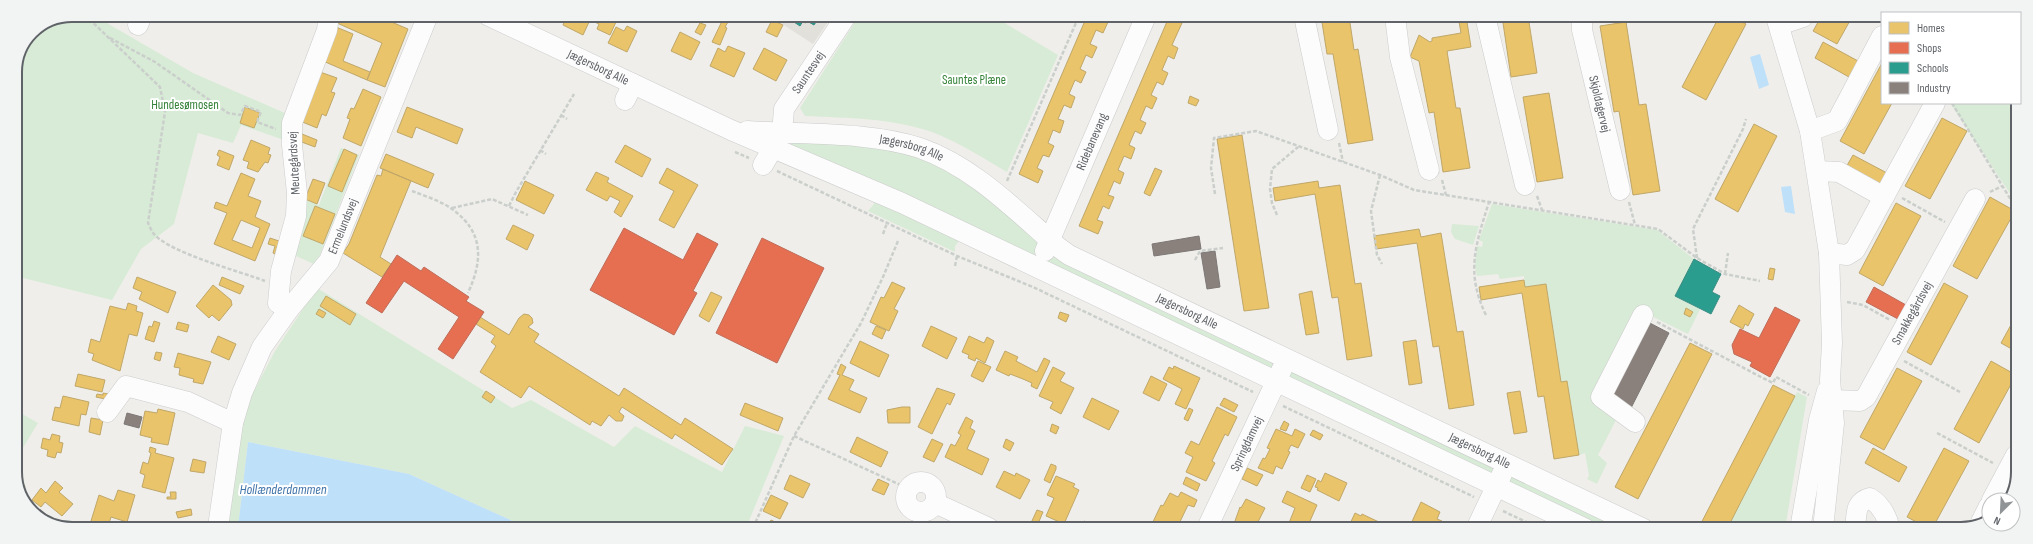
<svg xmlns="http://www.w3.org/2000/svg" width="2033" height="544" font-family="'Sofia Sans Condensed',sans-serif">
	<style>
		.education { fill: #e2e0da }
		.green { fill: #d8ebd6 }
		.water { fill: #bfe0f9 }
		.homes { fill: #e9c46a; stroke: #c0a769; fill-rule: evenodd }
		.shops { fill: #e76f51; stroke: #be6b58 }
		.schools { fill: #2a9d8f; stroke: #3a8c83 }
		.industry { fill: #8a817c; stroke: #7d7876 }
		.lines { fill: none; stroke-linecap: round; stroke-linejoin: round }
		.minor-casing { stroke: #cbcccc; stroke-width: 21 }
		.path { stroke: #cacfcc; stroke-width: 2.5; stroke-dasharray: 4 2; stroke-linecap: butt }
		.minor { stroke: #fdfcfc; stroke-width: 20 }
		.labels { text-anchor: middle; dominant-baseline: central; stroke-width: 4; stroke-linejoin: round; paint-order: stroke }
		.street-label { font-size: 13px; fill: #5f6368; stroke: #fff }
		.park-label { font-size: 13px; fill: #348238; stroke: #fff }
		.water-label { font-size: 14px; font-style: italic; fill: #4174aa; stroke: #fff }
		.rim { fill: none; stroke: #5f6368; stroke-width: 2 }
	</style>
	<rect width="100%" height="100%" fill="#efeeea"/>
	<path class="education" d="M770,16H832L813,44Z"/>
	<path class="green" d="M72,15H93L193,73L287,114L284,140L241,125L233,143L198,133L174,224L141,249L112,300L15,276V72L32,32Z
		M859,16H993L1058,55L1007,172C983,158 958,142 932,132C891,118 848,118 805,116L800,108Z
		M1950,103H2018L2017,204Z
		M791,141L882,144L963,176L1038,243L1036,252L1033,257L791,146Z
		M341,148L359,155L316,265L296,256L302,225L303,199L319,205Z
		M873,201L959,241L955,246V252L868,211L874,204Z
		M1492,204L1657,230L1694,259L1675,296L1700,309L1688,334L1635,308L1592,395L1617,418L1598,455L1607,463L1597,484L1587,479L1589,476L1585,453L1579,455L1567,382H1561L1546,284L1525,287L1524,276L1500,279L1498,274L1477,276L1475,266L1477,246L1482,247L1483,242L1479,240Z
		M1452,224L1479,226L1473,245L1455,239L1451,232Z
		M1052,255L1275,362L1271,370L1048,263Z
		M317,288L512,408L531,400L614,447L635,426L722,472L745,426L784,436L746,528H528L409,474L248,442L238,527H227L245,408L275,351Z
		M1292,370L1495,468L1490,475L1289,376Z
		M1797,392L1807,397L1785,529H1727Z
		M15,410L38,423L15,461Z
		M1511,476L1634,529H1597L1513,489L1509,485Z
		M34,512L58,519L69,527H57Z"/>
	<path class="water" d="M1760,54L1769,85L1759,89L1750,57Z
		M1791,186L1795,214L1785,212L1781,187Z
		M248,442L409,474L528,528L238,527Z"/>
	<path class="homes" d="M118,15H135L132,21Z
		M339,15H375L408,29L385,87L367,80L382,43L337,23Z
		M535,15H547L545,20Z
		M567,15L586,16L591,18L592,16H604L616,22L610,35L597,29L599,24L590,20L583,35L563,25Z
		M1087,16H1103L1101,19L1108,22L1103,33L1096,30L1090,44L1097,47L1092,58L1086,55L1080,69L1086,72L1081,83L1075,80L1069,94L1075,97L1071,108L1064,105L1058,119L1064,121L1060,133L1053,130L1048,143L1054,146L1049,157L1043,155L1037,168L1043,171L1038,183L1019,174Z
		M1321,16H1349L1354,50L1358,49L1373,140L1348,144L1333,54H1327Z
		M1458,16H1466L1471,47L1447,51L1456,108H1460L1470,168L1443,172L1434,112L1429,113L1419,61L1410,57L1419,35L1430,42L1432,41V38L1461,33Z
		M1502,16H1528L1537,73L1511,77Z
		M1169,17L1182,23L1172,45L1178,48L1174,59L1168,56L1162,70L1168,73L1163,85L1157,82L1151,95L1157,98L1152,109L1146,106L1140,120L1146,123L1141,134L1135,131L1129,145L1135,148L1131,159L1124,156L1118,170L1124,173L1120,184L1114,181L1108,195L1114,197L1109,209L1103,206L1097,220L1103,222L1098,234L1079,226Z
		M1719,17H1732L1746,24L1706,100L1682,87Z
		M1821,17H1852L1837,44L1813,31Z
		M723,19L728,22L725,27L727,28L720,45L712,42Z
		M772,20L783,25L777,37L766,32Z
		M1626,22L1639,105L1646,104L1660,191L1633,195L1619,111L1614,112L1600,26Z
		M700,23L706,25L701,35L695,32Z
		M627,26L637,31L627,52L608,43L616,27L624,31Z
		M336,27L353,34L343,61L370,72L367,80L323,61Z
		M680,32L700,42L691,60L671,51Z
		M1823,42L1858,61L1849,77L1815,58Z
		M728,46L745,53L734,77L710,66L718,48L725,52Z
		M764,48L787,60L776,81L753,69Z
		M1882,63V103H1892L1864,154L1840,141Z
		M320,72L337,78L331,92L335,93L326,116L322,114L317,128L300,121Z
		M363,89L381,97L361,146L343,138L350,119L347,118L351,108L354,109Z
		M1549,93L1563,178L1537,182L1523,97Z
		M1190,96L1199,100L1196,106L1188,103Z
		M245,107L260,113L254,128L240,123Z
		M407,107L463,129L457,144L416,127L412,138L397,132Z
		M1942,118L1967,131L1930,199L1905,186Z
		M1754,124L1777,136L1738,212L1715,199Z
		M302,134L317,140L315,147L299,141Z
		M1242,135L1269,308L1244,311L1217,139Z
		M251,140L270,148L268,154L271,155L268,163L265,162L258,172L247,168L249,162L243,160Z
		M625,145L651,159L642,177L615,162Z
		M344,149L357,155L342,192L328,186Z
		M219,150L234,156L229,170L217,165L220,157L217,155Z
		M386,154L434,174L428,188L380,168Z
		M1853,155L1887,173L1879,187L1845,169Z
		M667,168L698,185L674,228L659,220L674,191L659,183Z
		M1155,168L1162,171L1150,196L1144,193Z
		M383,169L411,181L380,257L391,264L382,277L343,253L349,244L377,175L381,176Z
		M596,172L609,178L607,182L633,196L621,217L614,212L620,201L610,196L607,201L586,190Z
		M241,173L255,179L248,196L261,201L255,217L270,224L255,261L214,244L227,213L214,208L216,202L227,206ZM241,220L260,228L252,248L232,240Z
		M313,179L325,183L317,204L305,199Z
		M525,181L554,195L544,214L516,200Z
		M1318,181L1319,188L1340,185L1355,284L1361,283L1372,356L1347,360L1338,297L1332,298L1315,194L1275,201L1273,188Z
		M1990,197L2015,211L1977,279L1953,266Z
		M1896,203L1921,216L1883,286L1859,273Z
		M315,206L335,214L323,244L303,236Z
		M513,225L534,235L527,250L506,239Z
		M1419,229L1421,237L1441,233L1457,332L1463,331L1474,405L1449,409L1439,346L1433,347L1417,243L1376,249L1374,236Z
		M270,238L279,241L275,254L273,253L275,246L268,244Z
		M1770,268L1775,269L1773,280L1768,279Z
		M137,277L176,292L168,313L139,299L142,292L133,288Z
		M222,277L244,286L240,294L219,285Z
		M1524,280L1525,287L1546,284L1561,382L1567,381L1579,455L1554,459L1544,396L1538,397L1522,293L1481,300L1479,287Z
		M892,282L905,288L894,309L898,311L889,331L870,322L881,297L884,298Z
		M1944,283L1968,296L1931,365L1907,352Z
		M213,285L231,300L232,305L219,321L212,315L209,318L196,306Z
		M1312,291L1319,333L1306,335L1299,294Z
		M711,292L722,297L709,322L699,316Z
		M326,296L356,314L350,325L320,306Z
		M128,303L137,306L136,311L143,313L137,336L129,334L120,371L92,360L94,354L88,352L91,339L100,342L110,306L126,310Z
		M1739,305L1754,314L1748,326L1745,324L1743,329L1730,322Z
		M1686,308L1693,312L1690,317L1684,314Z
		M319,309L326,313L323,318L316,314Z
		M1060,312L1069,315L1066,322L1058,318Z
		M524,314L529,315L532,318L533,323L528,327L539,334L534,342L619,396L624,388L681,425L685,418L733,449L722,465L675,434L672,439L622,407L619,412L624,416L622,421H616L609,415L601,426L592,421L590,425L529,386L521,398L480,372L496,346L491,342L495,336L476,324L480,317L509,335L519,318Z
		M2017,314V352L2001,343Z
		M154,321L160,323L154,342L145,339L149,326L152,327Z
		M178,322L189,325L187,332L176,329Z
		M876,326L886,330L882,339L872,334Z
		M931,326L957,338L947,359L922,346Z
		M218,336L236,344L229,360L211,352Z
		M969,336L984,343L987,337L994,341L985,363L976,358L975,361L968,358L969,355L962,352Z
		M1416,340L1422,383L1409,385L1403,342Z
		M860,341L889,355L879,377L850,363Z
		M1690,343L1712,354L1638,499L1615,487Z
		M1005,351L1018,357L1016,361L1037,372L1044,358L1050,361L1037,389L1031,386L1032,383L1023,379L1010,374L1009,376L996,370Z
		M156,352L162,353L160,361L154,359Z
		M178,353L211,362L203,384L193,382L194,379L179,375L180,368L174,367Z
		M978,361L991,367L983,382L971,376Z
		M1991,361L2016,375L1979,443L1954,429Z
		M841,364L846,367L842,375L854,380L849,390L867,398L860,413L828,399L840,375L837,374Z
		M1174,366L1200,378L1186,409L1175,404L1182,389L1163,379L1169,367L1173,369Z
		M1053,367L1065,373L1060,381L1074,388L1061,414L1050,408L1053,402L1039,396Z
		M1897,368L1922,381L1884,450L1860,437Z
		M78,374L105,380L102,392L75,386Z
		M1151,376L1167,384L1159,401L1143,393Z
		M1773,385L1795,396L1727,529H1698Z
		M937,388L955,394L950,405L947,403L932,434L918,427Z
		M486,391L495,397L491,403L482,397Z
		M1520,391L1527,432L1514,434L1507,393Z
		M103,393L115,395L114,401L96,397L97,394L103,395Z
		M63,396L89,402L86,415L81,414L79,426L52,420L55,407L60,408Z
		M1092,398L1119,411L1109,430L1083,417Z
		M1224,398L1238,405L1234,412L1220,405Z
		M745,403L783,418L778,431L740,415Z
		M902,407H910V423H888L887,410Z
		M1217,407L1237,417L1228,436L1225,434L1212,461L1215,463L1206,481L1186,472L1193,457L1185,453L1191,441L1199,445Z
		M1189,408L1193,410L1188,421L1184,419Z
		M158,409L175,413L168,445L151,442L152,438L140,435L145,411L157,413Z
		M966,417L973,421L970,428L975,431L967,449L989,459L982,475L945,457L951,444L955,446L961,435L958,433Z
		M91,418L103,420L100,435L89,432Z
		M1284,421L1289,424L1286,431L1280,429Z
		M1052,424L1059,427L1056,434L1050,431Z
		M1276,429L1292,436L1295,429L1305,434L1298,448L1291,445L1288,451L1290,452L1282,469L1276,466L1273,474L1258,468L1263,458L1265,459L1270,449L1267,448Z
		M1313,430L1323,435L1320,440L1310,435Z
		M52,434L60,436L59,442L63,443L61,453L57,452L55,458L47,456L48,450L41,448L43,438L50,440Z
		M857,437L888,452L881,467L850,452Z
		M932,439L943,444L934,462L923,457Z
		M1006,439L1014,443L1010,451L1003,447Z
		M150,447L156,449L155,453L174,458L165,493L142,487L145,475L140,473L143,462L148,464L151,453L149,452Z
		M1873,448L1907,467L1899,482L1865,463Z
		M1944,448L1969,461L1932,529H1930L1907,517Z
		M193,459L206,462L204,473L190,471Z
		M1051,464L1056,466V469L1050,483L1044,480Z
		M1247,468L1263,475L1257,486L1242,479Z
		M1004,471L1015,476L1016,473L1030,480L1020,499L996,487Z
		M1325,473L1347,483L1339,501L1317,490L1318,488L1315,487L1318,480L1321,482Z
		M790,475L810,484L803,498L784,489Z
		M1307,475L1316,479L1310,492L1301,488Z
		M1056,476L1075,484L1073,487L1079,490L1064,524L1046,516L1054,498L1047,495Z
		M1186,477L1200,484L1197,491L1183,484Z
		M878,479L889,484L884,495L872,490Z
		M2016,480V487L2005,500Z
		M55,481L63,488L59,492L73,504L62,516L45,502L41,507L32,500L41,488L46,493Z
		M18,484L25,486L22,493Z
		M118,490L135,495L127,522L111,517L108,527L91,521L99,495L114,501Z
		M1287,491L1317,505L1310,521L1316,524L1314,528H1287L1295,508L1282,502Z
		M170,492H176V499H167V497H171Z
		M1181,492L1197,500L1194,507L1188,505L1177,528H1150L1161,505L1163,506L1170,493L1178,497Z
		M771,495L788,503L780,519L763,511Z
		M1246,499L1265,508L1255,528H1251L1235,521L1240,507L1241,508Z
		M1421,502L1440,512L1437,519L1442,521L1438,528H1409Z
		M191,509L192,515L178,518L176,512Z
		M1037,510L1043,512L1037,526L1031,523Z
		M1355,513L1361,516L1362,514L1381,523L1378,528H1348Z
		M771,520L788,528H767Z
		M1084,521L1090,524L1088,528H1081Z
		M950,523L960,528H948Z"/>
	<path class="shops" d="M624,228L683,260L697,233L718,244L693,291L697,293L674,335L590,290Z
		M762,238L824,268L777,363L716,333Z
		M397,255L421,271L424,267L469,297L466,301L484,312L453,359L438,349L459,317L404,281L382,313L366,303Z
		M1874,287L1906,305L1898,319L1866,302Z
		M1775,307L1800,320L1770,377L1750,366L1752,362L1734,354L1732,345L1740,329L1759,338Z"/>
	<path class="schools" d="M785,16H820L814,25L807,21L806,23L803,21L800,26Z
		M1694,259L1721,274L1712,292L1720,296L1711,314L1675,296Z"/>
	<path class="industry" d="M1199,236L1201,249L1154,256L1152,244Z
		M1215,251L1220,287L1207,289L1201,253Z
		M1646,321L1669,333L1630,410L1606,397Z
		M127,413L142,417L139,428L124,424Z"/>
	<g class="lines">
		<g class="minor-casing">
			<g id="minor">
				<path id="s1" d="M487,15L731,130L902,203L1586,529"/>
				<path d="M1304,16L1328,130"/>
				<path d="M1395,16L1400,57L1429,170"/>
				<path d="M1485,16L1525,185"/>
				<path id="s2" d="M1582,16V30L1620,190"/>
				<path d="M1776,17L1810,131L1829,253L1832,343L1830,380L1834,423L1823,529"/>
				<path d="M138,25L142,15"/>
				<path d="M1779,25L1803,17"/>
				<path d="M625,100L633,84"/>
				<path id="s3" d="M747,131C802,135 868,131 920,148C974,167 1015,210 1058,247L1069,255L1644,529"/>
				<path d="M1810,131L1837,121L1882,36"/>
				<path id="s4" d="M782,133L784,109L846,16"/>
				<path d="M763,165L780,136"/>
				<path d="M1817,171L1839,172L1884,197"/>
				<path id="s5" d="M1045,251L1146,16"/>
				<path d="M1829,253L1847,255L1855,250L1935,103"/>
				<path d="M289,309L278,303L281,271L296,216L297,193L292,145V123L327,30L329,15"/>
				<path id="s6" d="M1832,400L1860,401L1866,397L1975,199"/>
				<path d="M107,412L126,386L188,402L233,423"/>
				<path d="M1635,422L1601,397L1643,315"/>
				<circle cx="921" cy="497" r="15"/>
				<path d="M1992,500L2016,455"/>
				<path d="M935,503L989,528"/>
				<path d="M1981,522L1989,506"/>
				<path id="s7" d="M218,527L233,423L242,393L262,347L289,309L329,261L428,15"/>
				<path id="s8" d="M1207,528L1282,369"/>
				<path d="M1476,529L1502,474"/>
				<path d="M1800,529L1819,420L1827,391"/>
				<path d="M1855,529C1857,515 1854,502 1870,498C1881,505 1887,516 1890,529"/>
			</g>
		</g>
		<path class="path" d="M85,15L160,87L165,112L148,223C150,226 151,231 154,234C170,253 239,271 265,281
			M386,16V15
			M110,38L155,62L228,113L240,115L245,106L261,112L257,122L276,129
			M1952,103L2017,210
			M561,115L567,119
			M1339,143L1343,162
			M540,150L546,154
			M735,152L749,158
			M777,171L957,256L1033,287L1253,392
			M1380,175L1371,211L1377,255L1382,264
			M1442,180L1446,195
			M1007,181L1079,16
			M412,191C425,196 441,201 452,209C484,232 483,260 468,293
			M1990,192L2002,186
			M1215,194L1211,168L1214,138L1256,131L1380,175L1414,190L1658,229L1697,258L1725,274L1760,281
			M1537,196L1542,210
			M1902,198L1945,222
			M1629,202L1635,225
			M509,206L516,192L574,94
			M452,208L492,199L528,215
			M1277,215L1272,203L1270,189L1272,169L1298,147
			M883,234L887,223
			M1697,258L1693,229L1743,129L1746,119
			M1195,260L1200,251L1223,248
			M955,266L957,256
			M1725,274L1728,253
			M1847,302L1863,305L1890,320
			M1486,315C1465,272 1476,244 1489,202
			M1657,322L1759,376L1773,383L1776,377L1809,395
			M1904,361L1960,392
			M1283,406L1474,497
			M1937,433L1993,463
			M794,436L907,488
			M1503,511L1541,529
			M48,521L50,522
			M753,528L794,436L861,323L883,277L898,241"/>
		<use href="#minor" class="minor"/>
	</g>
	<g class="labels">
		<g class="street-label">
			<text stroke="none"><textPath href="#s1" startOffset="123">Jægersborg Alle</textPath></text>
			<text stroke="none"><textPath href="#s4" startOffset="68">Sauntesvej</textPath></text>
			<text stroke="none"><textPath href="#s2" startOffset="90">Skjoldagervej</textPath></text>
			<text stroke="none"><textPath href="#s5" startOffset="119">Ridebanevang</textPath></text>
			<text stroke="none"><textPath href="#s3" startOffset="166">Jægersborg Alle</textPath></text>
			<text transform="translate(294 163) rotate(-93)">Meutegårdsvej</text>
			<text stroke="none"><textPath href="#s7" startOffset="333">Ermelundsvej</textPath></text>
			<text stroke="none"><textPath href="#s3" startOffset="490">Jægersborg Alle</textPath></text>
			<text stroke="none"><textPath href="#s6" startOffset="131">Smakkegårdsvej</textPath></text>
			<text stroke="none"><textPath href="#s8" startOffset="93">Springdamvej</textPath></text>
			<text stroke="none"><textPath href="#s3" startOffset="814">Jægersborg Alle</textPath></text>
		</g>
		<g class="park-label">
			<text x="974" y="80">Sauntes Plæne</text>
			<text x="185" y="105">Hundesømosen</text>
		</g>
		<g class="water-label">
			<text x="283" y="489">Hollænderdammen</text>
		</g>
	</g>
	<path d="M0 0H2033V544H0ZM72 22H1961A50 50 0 0 1 2011 72V472A50 50 0 0 1 1961 522H72A50 50 0 0 1 22 472V72A50 50 0 0 1 72 22Z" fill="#f2f3f3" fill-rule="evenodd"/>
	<path class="rim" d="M72 22H1961A50 50 0 0 1 2011 72V472A50 50 0 0 1 1961 522H72A50 50 0 0 1 22 472V72A50 50 0 0 1 72 22Z"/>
	<rect x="1881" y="12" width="140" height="92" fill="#ffffff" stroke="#bfc1c3"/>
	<rect x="1889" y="22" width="20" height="12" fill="#e9c46a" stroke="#bfc1c3"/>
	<text x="1917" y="32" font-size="12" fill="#5f6368">Homes</text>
	<rect x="1889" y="42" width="20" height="12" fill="#e76f51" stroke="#bfc1c3"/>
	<text x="1917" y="52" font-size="12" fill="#5f6368">Shops</text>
	<rect x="1889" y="62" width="20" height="12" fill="#2a9d8f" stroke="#bfc1c3"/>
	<text x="1917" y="72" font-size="12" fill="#5f6368">Schools</text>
	<rect x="1889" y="82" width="20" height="12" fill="#8a817c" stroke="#bfc1c3"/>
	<text x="1917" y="92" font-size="12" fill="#5f6368">Industry</text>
	<g transform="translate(2001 512) rotate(204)"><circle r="19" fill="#ffffff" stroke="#bfc1c3"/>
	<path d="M0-3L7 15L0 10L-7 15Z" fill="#919496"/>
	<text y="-6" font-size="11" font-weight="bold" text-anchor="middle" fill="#5f6368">N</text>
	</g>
</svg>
